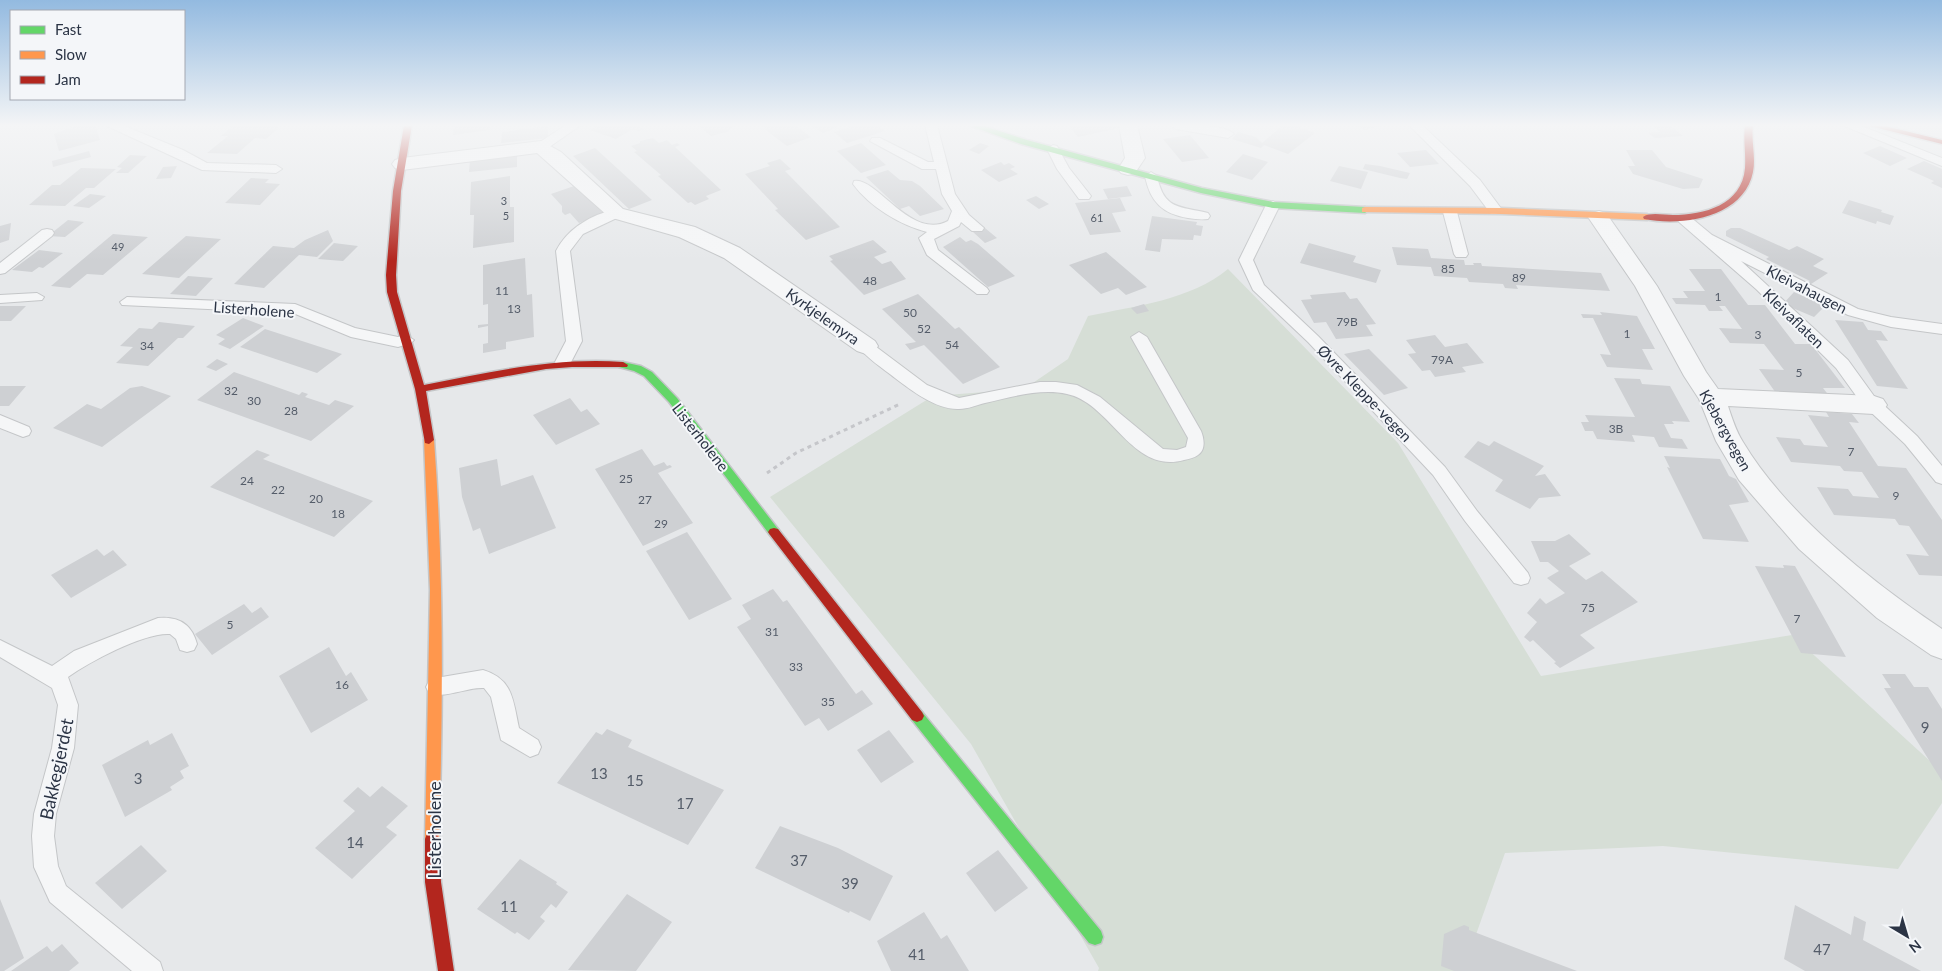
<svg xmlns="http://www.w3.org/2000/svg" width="1942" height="971" font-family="Lato,sans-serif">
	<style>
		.green { fill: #d6ded6 }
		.building { fill: #ced0d3 }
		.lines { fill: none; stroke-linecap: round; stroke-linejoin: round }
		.lane-casing { stroke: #c4c6c8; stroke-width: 2 }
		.street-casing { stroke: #c4c6c8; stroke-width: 2 }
		.fast-casing { stroke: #c4c6c8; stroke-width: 3 }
		.slow-casing { stroke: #c4c6c8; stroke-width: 3 }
		.jam-casing { stroke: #c4c6c8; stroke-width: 3 }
		.path { stroke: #c5c6ca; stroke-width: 3; stroke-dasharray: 4 4; stroke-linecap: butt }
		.lane { fill: #f5f6f7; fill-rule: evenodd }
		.street { fill: #f5f6f7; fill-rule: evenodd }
		.fast { fill: #63d668; fill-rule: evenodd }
		.slow { fill: #ff974d; fill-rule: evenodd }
		.jam { fill: #b3261e; fill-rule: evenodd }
		.labels { text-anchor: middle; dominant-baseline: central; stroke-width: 4; stroke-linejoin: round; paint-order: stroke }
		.far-number-label { font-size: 11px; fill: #545c69 }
		.number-label { font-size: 12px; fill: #545c69 }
		.street-label { font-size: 15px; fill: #2b3445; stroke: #f4f6f9 }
		.near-number-label { font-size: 15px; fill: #545c69 }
		.near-street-label { font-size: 18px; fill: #2b3445; stroke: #f4f6f9 }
	</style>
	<rect width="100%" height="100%" fill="#e6e8ea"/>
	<path class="green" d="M1228,269L1398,443L1541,676L1792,635L1942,772V803L1898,869L1663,846L1505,853L1463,971H1098L1099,968L971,744L770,497L933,396L1024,389L1068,359L1088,316C1135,306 1191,300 1228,269Z"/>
	<path class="building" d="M78,125H95L100,140L59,151L54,134Z
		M234,125H262L280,127L266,139L255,138L237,154L207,153L228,136H221Z
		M454,125H490V130L453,135Z
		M598,125H639L637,126L644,129L638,131L633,129L616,139L590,130Z
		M697,125H736V126L728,130L730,131L711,136Z
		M765,125H795L811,137L787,146L767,131L763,126Z
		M809,125H835L838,127L823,133Z
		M856,125L879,126L885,131L847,143L834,132Z
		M1068,125H1116L1119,128L1078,137Z
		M1283,125H1294L1315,133L1288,154L1264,145L1261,148L1232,139L1238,132L1256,137L1262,143Z
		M1356,125H1381V126L1364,130Z
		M1652,125H1670L1683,136L1655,138L1648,133L1660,132Z
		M548,126V138L501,143L502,132Z
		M1190,135L1209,158L1182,162L1163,139Z
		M653,138L659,143L667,140L672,145L677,143L680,145L675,147L721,190L706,196L709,199L695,205L691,202L688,203L658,176L661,175L634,152L637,151L631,146L640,143V141Z
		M861,143L886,165L861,173L837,151Z
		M980,143L989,146L979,154L969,150Z
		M1880,146L1907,158L1890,166L1863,153Z
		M595,148L652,200L629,209L573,156Z
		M1426,150L1439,164L1410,167L1397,153Z
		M1626,150H1652L1666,167L1703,179L1699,188L1683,189L1633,174L1628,166H1635Z
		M89,151L91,157L53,167L52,161Z
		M517,153V167L469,172L470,160Z
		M1243,154L1268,162L1252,180L1226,172Z
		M130,155L147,156L128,173H116L122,168L117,167Z
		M780,159L791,169L785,171L840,227L806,240L775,210L778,209L745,174L770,166L767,163Z
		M1924,161L1942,169V188L1931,183L1934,181L1907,169Z
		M1001,162L1004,165L1009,163L1015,167L1010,169L1018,174L999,182L981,170Z
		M1365,164L1380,166L1410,173L1407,179L1400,178L1363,169Z
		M177,166L171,178L156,179L163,167Z
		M1339,166L1368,172L1361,189L1330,181Z
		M81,168L116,169L94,188H86L65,206L29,205L52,185H60Z
		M888,170L900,180L912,181L920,186L944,209L920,216L909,206L900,209L866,177Z
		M510,176V207H514V242L473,248L474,215H470L471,182Z
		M251,178L269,179L265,183L280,184L260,205L225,203Z
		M574,186L603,213L579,223L570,213L565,215L562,212V206L551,194Z
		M1127,186L1132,196L1108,199L1103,189Z
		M90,194L106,196L89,208L73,206Z
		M1036,196L1049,204L1039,209L1026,200Z
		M1120,198L1126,211L1112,213L1121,232L1090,235L1075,203Z
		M1849,200L1882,210L1881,212L1894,216L1890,225L1877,221L1876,224L1842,213Z
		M1152,216L1197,222L1196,225L1203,226L1201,236L1194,235L1193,240L1162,239L1160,252L1145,250Z
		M68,220L84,222L65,237L48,236Z
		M11,223L9,240L0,243V226Z
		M985,228L997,238L985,243L973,232Z
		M1731,228H1740L1789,250L1797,246L1824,259L1813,266L1828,273L1808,286L1805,284L1810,281L1766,259L1769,257L1726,236V231Z
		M328,230L333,241L317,257L299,255L264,288L234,284L273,246L294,248L305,240Z
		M113,234L148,237L103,275L87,274L70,288L51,286Z
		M186,236L221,239L179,278L142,274Z
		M960,237L966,242L971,240L978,244L1015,276L988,287L943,247Z
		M873,240L887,252L874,257L882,264L891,261L906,279L864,295L830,261L833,260L829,256Z
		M334,243L358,246L343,261L318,259Z
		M1309,243L1356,256L1353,262L1381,270L1376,283L1300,263Z
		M1392,247L1428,249L1431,258L1464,260L1465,265H1474L1473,263H1481L1482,266L1601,273L1610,291L1516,285L1518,289L1505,288L1503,284L1469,282L1467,278L1434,276L1431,267L1397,265Z
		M39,250L63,253L43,268L39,267L32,272L12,270Z
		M1106,252L1120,264L1147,287L1126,295L1118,288L1101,294L1069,265Z
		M525,258L527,295L532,294L534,337L506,342V349L483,353V344L488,343V326L478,328V325L488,324V304L483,305V265Z
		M1689,269H1721L1748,305H1765L1795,344H1811L1845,388H1823L1830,397L1778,396L1759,369L1784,370L1764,344L1730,343L1719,328L1742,329L1725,306H1719L1723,311H1709L1705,305L1676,304L1672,298H1688L1683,291H1705Z
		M188,276L213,278L196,296L170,294Z
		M1345,292L1350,299L1357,298L1376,324L1366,325L1373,336L1336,339L1326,322L1314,323L1301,300L1312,299L1310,295Z
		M1794,292L1825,306L1814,317L1783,304Z
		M918,294L955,329L959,327L1000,367L963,384L924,345L910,350L905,344L916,342L882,309Z
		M1144,304L1149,311L1137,314L1131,308Z
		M0,306H26L11,321H0Z
		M1600,312L1637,316L1655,349H1642L1653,370L1607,367L1600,354L1611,355L1593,318H1583L1581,314L1602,315Z
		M243,318L264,326L230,349L218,344L225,339L216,335Z
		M1835,320L1863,322L1868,330L1881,331L1888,341L1876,340L1908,389L1877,386Z
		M159,322L195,326L183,338H178L148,366L116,363L133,347L120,346L139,328L152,329Z
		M265,329L342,354L317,373L240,347Z
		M1435,335L1445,347L1467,343L1484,363L1462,367L1466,372L1435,377L1430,370L1422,371L1408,354L1416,353L1406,340Z
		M1369,349L1408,388L1384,395L1344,354Z
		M217,359L228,364L216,371L206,367Z
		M234,372L299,395L302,392L308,394L305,397L329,405L335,400L354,406L311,441L197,400Z
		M1614,378L1640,379L1642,384L1670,386L1690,422L1672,421L1674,424H1664L1671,438L1682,439L1688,449L1659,447L1654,437L1632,435L1635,442L1597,439L1593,431H1585L1581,422H1589L1585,415L1635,417Z
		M0,386H26L9,406H0Z
		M142,386L171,396L102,447L53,428L87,404L101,409L130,388Z
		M570,398L581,412L587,409L600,424L556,445L533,415Z
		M1826,412L1852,414L1859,423L1849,422L1878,466L1906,468L1942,520V576L1919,575L1906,554L1929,556L1909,526L1899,525L1895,519L1834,515L1817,487L1848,489L1853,496L1879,498L1862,472L1844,471L1840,466L1791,462L1776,437L1800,439L1804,445L1828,447L1808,415L1829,417Z
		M1478,441L1489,446L1494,441L1544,466L1535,476L1545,474L1561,496L1539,498L1530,509L1495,491L1503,480L1464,457Z
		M642,449L654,466L664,462L667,466L670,465L672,467L658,473L693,523L643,546L595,469Z
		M257,450L270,455L263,459L373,501L334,537L210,487Z
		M1664,456L1720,459L1729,476L1736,479L1749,502L1729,505L1749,542L1703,539L1667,467L1670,468Z
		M497,459L501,486L533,475L556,528L489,554L480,528L473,531L462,497L459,468Z
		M687,532L732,599L689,620L646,551Z
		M1569,534L1591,554L1569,566L1586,580L1602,571L1638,602L1580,635L1595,648L1560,668L1554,663L1556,662L1533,640L1530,642L1524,637L1537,622L1527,613L1540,598L1546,604L1565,593L1547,578L1559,571L1548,562H1540L1531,541H1555Z
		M97,549L104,556L113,550L127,565L71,598L51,575Z
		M1783,565L1795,566L1846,657L1801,653L1755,566L1784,568Z
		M773,589L783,602L787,600L856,694L862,690L873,704L828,731L819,718L805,726L737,627L751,619L742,605Z
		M244,604L252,613L261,607L269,617L212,655L195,634Z
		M329,647L346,676L351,672L368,700L311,733L279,676Z
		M1882,674H1905L1914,687H1928L1942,709V781L1884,688H1891Z
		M607,729L632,740L628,747L724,790L688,845L557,783L596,732L602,735Z
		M889,730L914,762L881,783L857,750Z
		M172,733L189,766L180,771L184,778L170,787L172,790L125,817L102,765L148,740L150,745Z
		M382,786L408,806L386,827L397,835L352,879L315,848L355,811L343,801L358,787L370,797Z
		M780,826L838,848L893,876L870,921L850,911L849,913L755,868Z
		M141,845L167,871L122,909L95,883Z
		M998,850L1028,888L995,912L966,873Z
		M520,859L557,882L556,884L568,892L556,908L551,904L540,917L545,921L529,940L517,932L515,934L477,909Z
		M627,894L672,922L636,971L568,970Z
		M0,899L24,958L4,971H0Z
		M1795,905L1851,935L1854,916L1866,922L1863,940L1921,971H1805L1784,959Z
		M924,912L941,939L947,935L969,971H891L877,941Z
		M1464,925L1469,927V930L1577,971H1454L1441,966L1444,934Z
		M62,944L79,963L69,971H11L47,946L52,952Z"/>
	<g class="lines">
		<g class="lane-casing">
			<path id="lane" d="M105,125H122L183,150L207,163L276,165L282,169L276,173L202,170Z
				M566,125H581L545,150H537L535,147L537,144Z
				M925,125H937L955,194L969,215L984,228L982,231H972L961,222L959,226L934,239L938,250L987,288L989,291L987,294H977L927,255L919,238L927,232C900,225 870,207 853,184L854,181C876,176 911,241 948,221L952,211L942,194L936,169H922L870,141L872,138H880L928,162H934Z
				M1170,125C1185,125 1224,124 1234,134L1228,138L1176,129Z
				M1409,125H1422L1480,180L1503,211L1501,214H1491L1470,186Z
				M1842,125H1859L1942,158V166Z
				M1053,145L1057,146L1069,168L1091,196L1089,199H1079L1057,169L1047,149Z
				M1151,172L1157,176C1164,210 1179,206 1208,213L1210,216L1208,219C1201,220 1195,219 1188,218C1163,214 1150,202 1145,176Z
				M1273,201L1280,205L1253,260L1264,285L1318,336L1445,467L1477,511L1528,573L1530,578L1528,583L1521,585L1514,583L1465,521L1433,475L1308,342L1253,290L1239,260L1266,205Z
				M1450,208L1457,212L1468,254L1466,257H1456L1454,254L1443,212Z
				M616,209L621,210L623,213L621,216L583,234L570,251L582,341L569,366H557L555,362L566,341L556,251C568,228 591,215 616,209Z
				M1684,215L1689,216L1712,235L1858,309L1891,317L1942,324V334L1891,327L1848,315L1741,261L1848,360L1874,396L1917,436L1942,466V484L1936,482L1905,444L1862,404L1836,368L1756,289L1679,222L1677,219L1679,216Z
				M47,229L52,230L54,233L52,236L5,273L0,274V263L42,230Z
				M37,293L44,297L42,300L0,303V295Z
				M127,297L295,304L355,328L398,337L406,335L414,340L411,343L398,347L351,337L293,313L122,305L120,302Z
				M1139,332L1147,337L1201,431C1204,438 1206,450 1198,455C1194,458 1189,459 1184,460C1132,475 1111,403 1067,394C1041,388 1011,397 985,403C977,405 968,409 959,409C937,410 912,391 895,378C884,369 866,358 858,346L861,343H871L927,385L959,398L1040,382H1056L1077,385L1100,397L1163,449L1177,450L1186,447L1188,438L1131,337Z
				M0,415L29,427L31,431L29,435L23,437L0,428Z
				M158,618C178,616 192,624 197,644L194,650L187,652L180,650L176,639L170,634C145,632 89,662 68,677L78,705L74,748L56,814L54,836L58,866L66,886L160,962L163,971H132L50,902L34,867L32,836L34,814L52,748L58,705L52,688L0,657V640L52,666L74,651Z
				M483,670C513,679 513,700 519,728L538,740L541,747L538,754L530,757L501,740L491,697L484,688C466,687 446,699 429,693L426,687L429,681L436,678Z"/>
		</g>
		<g class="street-casing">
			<path id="street" d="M1119,125H1137L1145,158L1135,173L1128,175L1121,173L1118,169L1125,158Z
				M541,141L561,152L623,209L695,227L740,248L875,341L878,346L875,351L866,354L857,351L724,258L679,237L609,217L537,153L402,170L395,168L392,164L395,160L402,158Z
				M1599,211L1606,213L1657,286L1706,372L1718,389L1874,396L1883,399L1887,405L1883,411L1874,414L1728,406C1732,418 1736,431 1743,442C1786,514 1872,582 1942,629V659L1931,655L1877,618L1799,549L1739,480L1716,441L1699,399L1684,376L1635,286L1588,217L1592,213Z"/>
		</g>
		<g class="fast-casing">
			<path id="fast" d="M968,125H981L1027,140L1202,188L1273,202L1365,207L1369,210L1365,213L1273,208L1201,193L1021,144Z
				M623,362L641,366L652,372L677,398L778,529L780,532L778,535H770L669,402L644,376L634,371L619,367L618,365Z
				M917,710L922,712L1101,931L1103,937L1101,943L1095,945L1089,943L912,720L910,716L912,712Z"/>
		</g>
		<g class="slow-casing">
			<path id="slow" d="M1365,207L1501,208L1647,214L1651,217L1647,220L1501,214L1362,212V208Z
				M429,436L434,440C444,573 443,706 439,839L437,844L432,846L427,844L425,839L430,590L424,440Z"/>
		</g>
		<g class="jam-casing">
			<path id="jam" d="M404,125H412L401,191L396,275L397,292L424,385C490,372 555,357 623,362L628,365L627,367H572L546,369L426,391L434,440L429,444L425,443L415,389L387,292L386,275L393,191Z
				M1745,125H1753C1751,141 1756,157 1753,172C1744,217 1683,227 1644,219L1643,217C1649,212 1664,215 1673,215C1704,215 1742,205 1745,168C1746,153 1743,140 1745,125Z
				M1866,125H1881L1942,140V144Z
				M774,528L778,529L922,712L924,716L922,720L917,722L912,720L770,535L768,532L770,529Z
				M432,832L437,834L439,839L441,882L454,971H438L425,882V839L427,834Z"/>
		</g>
		<path class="path" d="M767,473L796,453L900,404"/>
		<use href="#lane" class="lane"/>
		<use href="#street" class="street"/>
		<use href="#fast" class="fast"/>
		<use href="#slow" class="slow"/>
		<use href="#jam" class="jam"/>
	</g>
	<linearGradient id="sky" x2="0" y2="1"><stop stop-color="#93bae0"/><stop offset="0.48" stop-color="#f4f5f6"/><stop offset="1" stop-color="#f4f5f6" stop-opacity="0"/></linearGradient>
	<rect width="1942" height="261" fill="url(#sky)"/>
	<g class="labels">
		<g class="far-number-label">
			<text x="504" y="200">3</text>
			<text x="506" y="215">5</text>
			<text x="1097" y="217">61</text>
			<text x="118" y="246">49</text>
		</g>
		<g class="number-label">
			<text x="1448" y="268">85</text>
			<text x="1519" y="277">89</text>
			<text x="870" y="280">48</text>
			<text x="502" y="290">11</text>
			<text x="1718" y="296">1</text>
			<text x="514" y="308">13</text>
			<text x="910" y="312">50</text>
			<text x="1347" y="321">79B</text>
			<text x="924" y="328">52</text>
			<text x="1627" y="333">1</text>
			<text x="1758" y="334">3</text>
			<text x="952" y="344">54</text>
			<text x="147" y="345">34</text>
			<text x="1442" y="359">79A</text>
			<text x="1799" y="372">5</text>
			<text x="231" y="390">32</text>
			<text x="254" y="400">30</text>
			<text x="291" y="410">28</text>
			<text x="1616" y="428">3B</text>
			<text x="1851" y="451">7</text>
			<text x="626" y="478">25</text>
			<text x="247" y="480">24</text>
			<text x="278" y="489">22</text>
			<text x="1896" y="495">9</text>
			<text x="316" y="498">20</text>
			<text x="645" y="499">27</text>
			<text x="338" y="513">18</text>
			<text x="661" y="523">29</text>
			<text x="1588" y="607">75</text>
			<text x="1797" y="618">7</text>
			<text x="230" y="624">5</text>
			<text x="772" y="631">31</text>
			<text x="796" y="666">33</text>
			<text x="342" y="684">16</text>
			<text x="828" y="701">35</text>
		</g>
		<g class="street-label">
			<text transform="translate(1807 289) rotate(27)">Kleivahaugen</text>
			<text transform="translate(254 309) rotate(4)">Listerholene</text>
			<text transform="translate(823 316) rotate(35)">Kyrkjelemyra</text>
			<text transform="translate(1794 318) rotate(44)">Kleivaflaten</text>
			<text transform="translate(1365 393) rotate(46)">Øvre Kleppe-vegen</text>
			<text transform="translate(1726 430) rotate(61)">Kjebergvegen</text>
			<text transform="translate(701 437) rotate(52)">Listerholene</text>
		</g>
		<g class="near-number-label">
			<text x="1925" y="727">9</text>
			<text x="599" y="773">13</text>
			<text x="138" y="778">3</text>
			<text x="635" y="780">15</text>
			<text x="685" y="803">17</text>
			<text x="355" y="842">14</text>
			<text x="799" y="860">37</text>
			<text x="850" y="883">39</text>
			<text x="509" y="906">11</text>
			<text x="1822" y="949">47</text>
			<text x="917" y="954">41</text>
		</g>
		<g class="near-street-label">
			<text transform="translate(56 769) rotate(-78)">Bakkegjerdet</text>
			<text transform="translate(434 830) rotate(-90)">Listerholene</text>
		</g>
	</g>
	<rect x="10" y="10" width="175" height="90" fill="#f4f6f9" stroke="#a4a8b1"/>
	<rect x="20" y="26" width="25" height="8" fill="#63d668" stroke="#a4a8b1"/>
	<text x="55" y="35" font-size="15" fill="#2b3445">Fast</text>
	<rect x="20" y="51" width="25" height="8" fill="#ff974d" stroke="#a4a8b1"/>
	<text x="55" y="60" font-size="15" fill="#2b3445">Slow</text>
	<rect x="20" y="76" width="25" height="8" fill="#b3261e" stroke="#a4a8b1"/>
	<text x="55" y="85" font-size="15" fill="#2b3445">Jam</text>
	<g transform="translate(1907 936) rotate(142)" stroke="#f4f6f9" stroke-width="4" paint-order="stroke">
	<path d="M0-4L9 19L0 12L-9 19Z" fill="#2b3445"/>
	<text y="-8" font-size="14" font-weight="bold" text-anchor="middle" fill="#2b3445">N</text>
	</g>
</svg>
